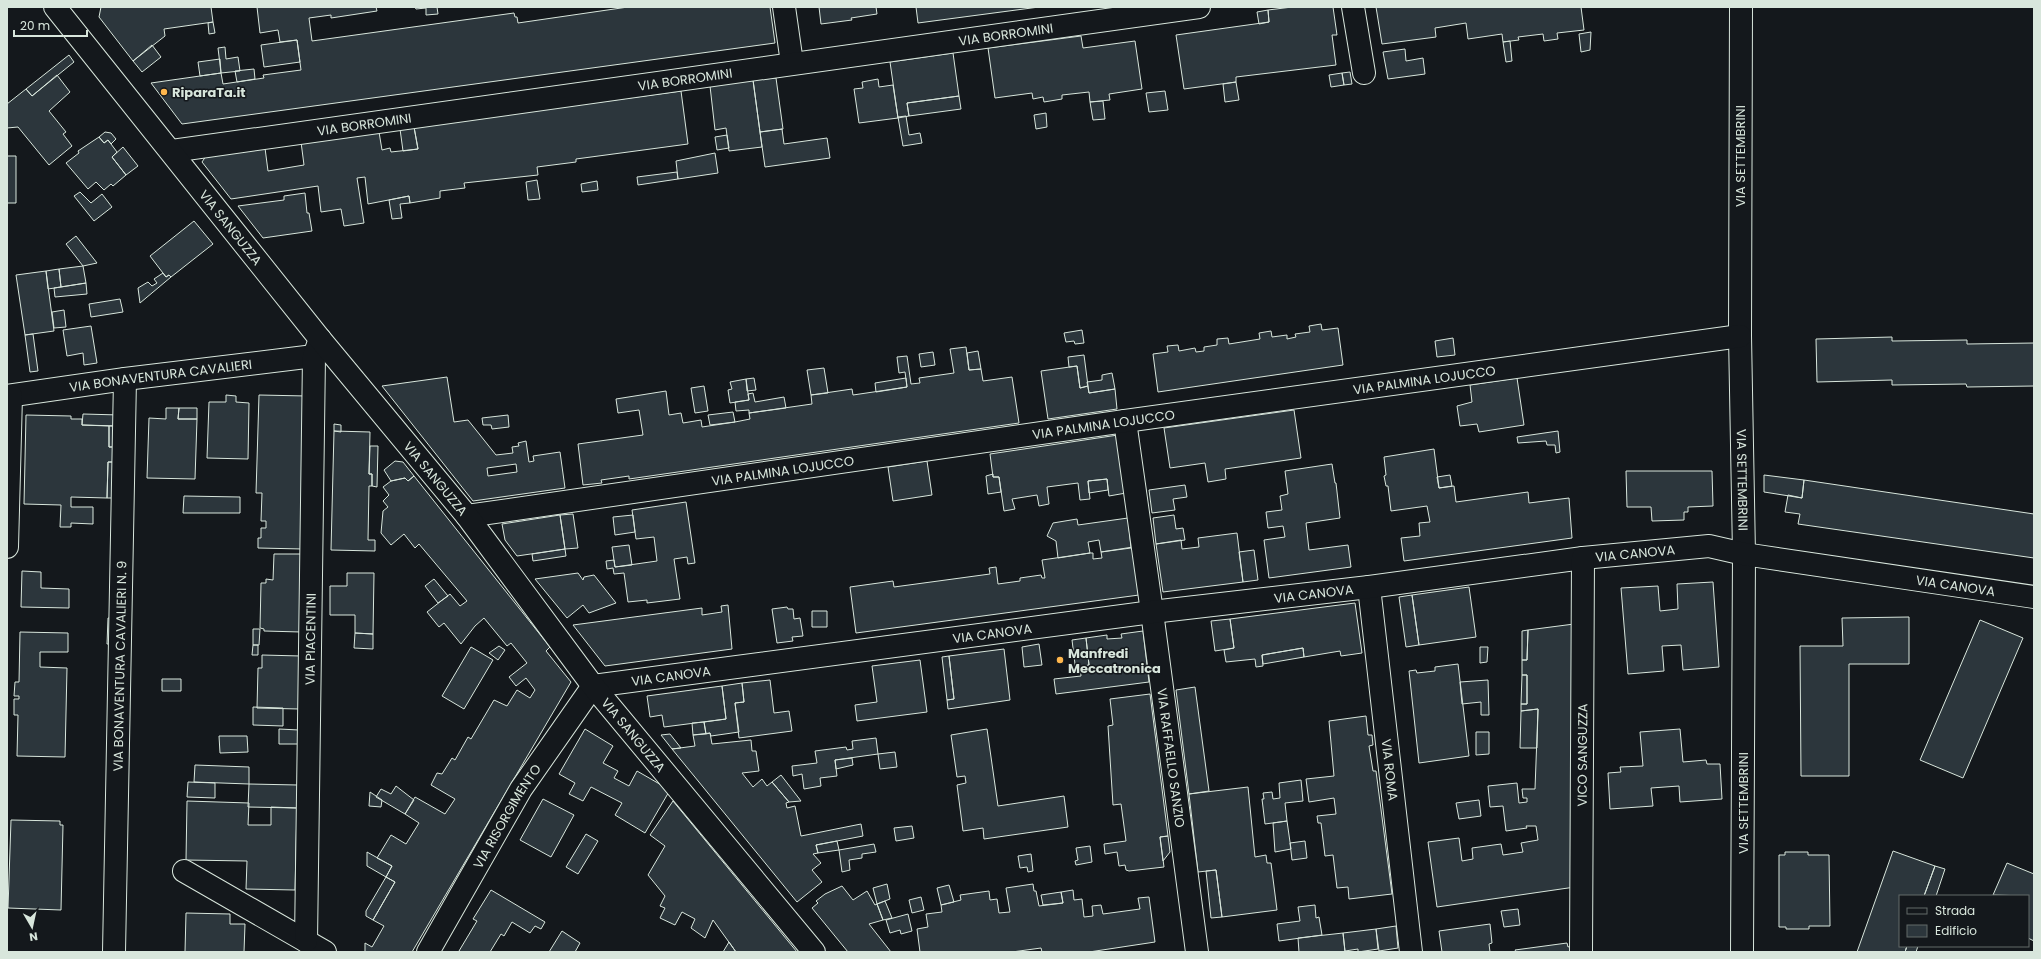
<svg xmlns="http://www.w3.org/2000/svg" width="2041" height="959" font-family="Poppins,sans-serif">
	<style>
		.building { fill: #2c363c; stroke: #d8e6dc; fill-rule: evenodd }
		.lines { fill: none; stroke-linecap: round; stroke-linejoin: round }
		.minor-casing { stroke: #d8e6dc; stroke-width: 24 }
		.tertiary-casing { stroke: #d8e6dc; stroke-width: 24 }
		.minor { stroke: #14181c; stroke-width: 22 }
		.tertiary { stroke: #14181c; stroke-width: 22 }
		.poi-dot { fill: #ffb74d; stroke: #14181c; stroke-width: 1.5 }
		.labels { text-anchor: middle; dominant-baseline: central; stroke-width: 3; stroke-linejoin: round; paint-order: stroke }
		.street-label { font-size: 13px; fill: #d8e6dc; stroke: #14181c }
		.poi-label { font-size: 13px; font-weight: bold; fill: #d8e6dc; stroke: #14181c; text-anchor: start }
	</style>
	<rect width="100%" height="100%" fill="#14181c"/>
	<path class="building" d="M101,7H211L213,22L164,29L165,36L133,61L99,17Z
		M257,7H376L377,11L331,18V15L309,18L312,41L514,13L515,17H517L518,23L628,7H770L775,43L182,124L151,83L221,73L223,84L264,78L263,75L301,70L297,40L280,42L278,30L260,33Z
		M415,7H437L438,14L426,15V8L416,9Z
		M819,7H876L877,14L851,18L852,20L821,24Z
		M916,7H1039L918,23Z
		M1292,7H1333L1337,35H1332L1336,65L1236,77V82L1184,89L1176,35L1269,22L1268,10Z
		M1376,7H1581L1584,30L1557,33L1558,39L1544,41L1543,34L1518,37L1519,40L1503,42L1502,34L1468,39L1466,23L1435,28L1436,37L1382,44Z
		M1268,10L1269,22L1259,24L1257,12Z
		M213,22L215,33L209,34L208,23Z
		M1591,32L1590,50L1581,52L1579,34Z
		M1081,36L1083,48L1135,41L1142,89L1109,94L1110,100L1090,102L1089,92L1062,95V99L1044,102L1043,97L1033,99L1032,93L995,98L988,48Z
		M297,40L300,62L264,67L261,45Z
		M1510,41L1512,61L1506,62L1503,42Z
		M152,45L161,57L142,72L133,61Z
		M225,47L226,59L238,57L240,71L221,73L218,48Z
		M1405,49L1406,61L1423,58L1425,74L1388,79L1383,52Z
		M953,53L959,96L907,103L909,116L898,118L890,62Z
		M69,55L74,62L32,96L26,89Z
		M220,59L221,73L200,76L198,62Z
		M254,69L255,79L237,82L235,71Z
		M1350,72L1352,84L1344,85L1342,73Z
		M1342,73L1344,85L1331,87L1329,75Z
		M57,75L70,92L49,111L66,132L63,134L72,146L49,165L18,127L7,128V104L26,89L32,96Z
		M776,78L783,129L760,132L753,80Z
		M878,79L879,87L893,85L898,118L859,123L854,89L863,88L862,82Z
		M753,80L762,147L729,151L726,128L715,130L710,86Z
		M1236,82L1239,100L1225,102L1223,84Z
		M681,91L688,144L576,159V162L537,167L538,175L464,183L465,188L440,191V198L410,203L409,196L368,204L365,177L357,178L364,223L344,226L341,209L321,212L318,186L231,199L202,162L206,156L265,148L268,171L304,165L301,142L379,132L382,150L390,148L391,152L418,149L414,127Z
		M1165,91L1168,110L1149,112L1146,93Z
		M959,96L961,109L909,116L907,103Z
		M1103,101L1105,119L1093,120L1090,102Z
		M1046,113L1047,127L1036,129L1034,115Z
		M906,116L909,135L920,133L922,143L903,146L898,117Z
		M414,127L418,149L403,151L400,129Z
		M782,129L784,144L827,138L830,158L765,167L760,132Z
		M105,132L111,133L116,139L111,144L108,140L104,143L99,137Z
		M727,135L729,148L717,150L715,137Z
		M99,137L104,143L108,140L117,152L112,157L126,175L113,186L111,184L104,190L96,182L88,189L66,163L79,153L78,151Z
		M123,147L138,166L126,175L112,157Z
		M715,153L718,173L678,179L676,161Z
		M7,156H16V203H7Z
		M677,172L678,179L638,185L637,177Z
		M537,180L540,199L528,200L526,182Z
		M597,181L598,190L582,192L581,184Z
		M80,192L91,203L102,194L112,207L94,221L74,196Z
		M305,193L307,213H309L312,231L263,238L238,206L284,200V196Z
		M409,196L410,203L400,204L402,218L392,219L389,200Z
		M194,221L213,244L171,277L169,275L166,277L150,256Z
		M76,236L97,263L83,266L66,244Z
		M83,266L86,283L61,287L59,269Z
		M59,269L61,287L48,289L46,271Z
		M46,271L54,331L25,335L16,275Z
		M163,273L166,277L169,275L171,277L140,303L138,288L148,282L152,286L157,283L154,279Z
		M86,283L87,294L55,297L54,288Z
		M120,299L123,312L91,317L89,304Z
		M64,310L66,327L54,328L52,312Z
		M1321,324L1322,330L1338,328L1343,365L1158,392L1153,354L1168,352L1167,346L1178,345L1179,351L1195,348L1196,352L1204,351V347L1217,345V339L1228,338L1229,344L1260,339L1259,333L1271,331L1272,337L1287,335V339L1296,337L1295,334L1310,332L1309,326Z
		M91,326L97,363L84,365L83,353L67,356L63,330Z
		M1082,330L1084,343L1075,344L1074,341L1066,342L1064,333Z
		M33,334L38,371L30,372L25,335Z
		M1892,337V341L1967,340V344L2034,343V386L1967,387L1966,384L1892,385V380L1817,382L1816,339Z
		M1453,338L1455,355L1437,357L1435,341Z
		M966,347L969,370L981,369L983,381L1012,377L1019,423L629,479V476L601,480L602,483L583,485L578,444L643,435L639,410L618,413L616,399L666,391L669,415L681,413L683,423L701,420L702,427L735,422L750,419L749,413L812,404L811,395L852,389L853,395L907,387L905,372L899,373L897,357L907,356L911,384L920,383L919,378L954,373L950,349Z
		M978,351L981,369L969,370L967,353Z
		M933,352L935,365L921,367L919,354Z
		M1084,355L1088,386L1080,388L1077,366L1069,367L1068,357Z
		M1077,366L1080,388L1088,386L1089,393L1115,389L1117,409L1048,419L1041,371Z
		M824,368L828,393L811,395L807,370Z
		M1112,373L1115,389L1089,393L1087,382L1102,380V375Z
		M447,377L454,422L468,420L496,455L513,453L512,447L519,446L518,443L526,441L529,462L534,461L533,456L560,452L565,488L473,501L382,386ZM516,464L517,472L488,476L487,468Z
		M754,378L756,390L747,391L746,379Z
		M906,378L907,387L876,392L875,383Z
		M1517,378L1524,425L1479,432L1477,424L1460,426L1457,406L1472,402L1470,385Z
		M746,379L749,400L730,403L728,390L732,389L730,382Z
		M704,386L708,411L695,413L691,388Z
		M753,393L755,402L784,397L786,408L749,413V410L736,411L735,402L749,400L748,394Z
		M226,395L236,396V402L249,403L248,459L207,458L209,402H226Z
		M259,395L307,396L303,549L258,548V538H261V528H266V521H261L262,493H256Z
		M166,408H179L178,419H197L195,479L147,478L149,418L166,419Z
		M179,408H197V419H178Z
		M1294,410L1301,458L1225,469L1226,479L1208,482L1205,463L1170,468L1164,428Z
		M733,412L735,422L710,425L708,415Z
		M83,414L120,415V426L82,425Z
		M26,415L71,416V419H82V425L109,426V447H120L119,462H108L107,498L71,497V507H93V524L71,523V527H60L61,505L24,504Z
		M508,415L509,427L492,429L491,425H483L482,418Z
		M334,424L341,425V432L334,431Z
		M109,426H120V447H109Z
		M334,431L370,432L369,474H372V486H369L368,540H375V551L331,550Z
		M1558,431L1560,452L1556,453L1555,445H1547L1546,441L1518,443L1517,437Z
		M1118,435L1126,493L1109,496L1107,479L1088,481L1090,499L1080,500L1078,483L1047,487L1049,504L1039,506L1037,495L1012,499L1015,509L1004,511L999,477H993L990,454Z
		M370,446H378L377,487L372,486V474H369Z
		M1434,449L1439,488L1454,486L1456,502L1528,492L1529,503L1569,498L1572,538L1404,561L1401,538L1420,536L1419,523L1430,522L1427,506L1391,511L1388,486H1386L1384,476L1386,475L1384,457Z
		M395,461L403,462L414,476L408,481L405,478L391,481L384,470Z
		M927,461L932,495L893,501L888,467Z
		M108,462H119L118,498H107Z
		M1332,464L1335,483H1336L1340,518L1306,523L1309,550L1348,545L1351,567L1269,578L1264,540L1285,537L1283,526L1268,528L1266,512L1282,510L1280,496L1288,494L1285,471Z
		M1626,471H1712L1713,506L1688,507V512H1684V520L1652,521L1651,507H1627Z
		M993,474V477H999L1001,492L988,494L986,476Z
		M1450,475L1452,486L1439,488L1437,477Z
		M1764,475L1804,480L1802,498L1764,492Z
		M414,476L550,647L546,651L571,682L412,952H365V943L372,947L384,926L373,920L395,882L386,877L392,866L377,858L391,835L406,844L419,823L405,814L415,797L445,814L455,799L431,785L437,773L442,774L452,758L455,760L468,737L471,739L494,700L507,706L517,690L530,698L535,690L526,678L516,686L509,677L527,663L511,643L507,646L484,618L475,626L461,644L444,623L439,627L427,612L450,594L460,606L467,601L419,544L415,548L404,534L391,545L381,533L383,511L388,507L383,501L389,495L383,487L391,481L405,478L408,481Z
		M1107,479L1108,490L1089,493L1088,481Z
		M1804,480L2034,514V558L1798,524L1800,514L1785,512L1788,495L1802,498Z
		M1185,485L1187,497L1173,499L1175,510L1152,513L1149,490Z
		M184,496L240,497V513H183Z
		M686,502L695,563L688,564L687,557L674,559L680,599L647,603V600L628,602L624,573L614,574L613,568L607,569L606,561L614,560L615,567L657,561L654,537L636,539L632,510Z
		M573,514L578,548L565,549L560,515Z
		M560,515L565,549L517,556L505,540L502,524Z
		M633,515L635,532L615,535L613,517Z
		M1174,515L1176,529L1183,528L1185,540L1156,544L1153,518Z
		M1128,518L1131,548L1101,552L1099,540L1088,542L1090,553L1058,558L1056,541L1047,536L1053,523L1077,519L1078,525Z
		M1237,533L1243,582L1163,592L1156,544L1181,540L1182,549L1199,547L1198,538Z
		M629,545L632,565L615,567L612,547Z
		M1133,547L1139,595L856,633L850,587L893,581L894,587L990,574L989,568L996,567L998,584L1020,581V578L1041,575L1042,578H1045L1042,560L1090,553H1093V559L1102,558L1101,552Z
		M565,549L566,556L533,561L532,554Z
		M1254,550L1258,580L1243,582L1239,552Z
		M274,554H303L301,632L264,631V629L260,628L261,583H266V579L273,580Z
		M22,571L41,572V588L69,589V608L21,607Z
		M347,573H374L373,634L355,633V615H330V586H347Z
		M578,573L583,580L584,577L594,575L616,603L589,613L583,605L567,618L535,579Z
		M434,579L448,596L438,603L425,586Z
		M1713,582L1719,667L1683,670L1681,645L1662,646L1664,671L1628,674L1621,588L1658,586L1660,611L1678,609L1677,584Z
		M1469,587L1476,637L1419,645L1412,595Z
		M1412,595L1419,645L1406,647L1399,597Z
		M1355,603L1362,653L1341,656L1340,651L1304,657L1303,648L1262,655L1263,666L1256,667L1255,659L1226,662L1224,650L1234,648L1230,619Z
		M728,605L732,649L605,666L573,625L702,608V615L722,612L721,606Z
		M787,607L788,609H793L794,619L800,618L803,636L792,637L793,641L777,643L772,609Z
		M812,611H827V627H812Z
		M1909,617V664H1849V776H1801L1800,646H1843L1842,618Z
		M108,618H115V644H107Z
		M1230,619L1234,648L1215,651L1211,621Z
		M1980,620L2023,638L1963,778L1920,760Z
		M1574,624L1575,887L1437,907L1428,842L1459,838L1462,861L1473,859L1472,848L1501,844L1503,855L1523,852L1521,843L1538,840L1536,826H1526L1527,828L1506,831L1503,806L1490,807L1488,786L1517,783L1519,803L1527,802V798H1523L1522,789H1535L1538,709L1521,711V704H1527V675H1522V660H1527L1528,630Z
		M253,629H260L259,645H253Z
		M1528,630L1527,660H1522V631Z
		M1143,631L1149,682L1056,694L1054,679L1081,676L1080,667L1089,665L1086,638L1107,635V639L1122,638L1121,634Z
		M20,632L68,633V652H40V667L67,668L65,757L17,756L18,715H14V699H19V696H14L15,682H19Z
		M355,633L373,634V649L354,648Z
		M1086,638L1089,665L1080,667V671L1076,672L1072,640Z
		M1039,644L1042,665L1024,667L1022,647Z
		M253,645H258V655H252Z
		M499,646L505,650L498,660L489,653Z
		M471,647L493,660L464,709L442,696Z
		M1480,647H1488L1487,662L1480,663Z
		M1303,648L1304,657L1263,664L1262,655Z
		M1004,649L1010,700L948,709L947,700L954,699L949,656Z
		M262,655L301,656L299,709L257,708L258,668H262Z
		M949,656L954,699L947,700L942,657Z
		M920,660L927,712L857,721L855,705L877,702L872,666Z
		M1458,664L1469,756L1419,763L1409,671L1416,670L1417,673L1435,671V667Z
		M1522,675H1527V704H1521Z
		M162,679H181V691H162Z
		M770,680L774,713L789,711L792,731L739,738L735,703L744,702L742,683Z
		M1488,680L1489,715H1481V702L1462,704L1460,682Z
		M742,683L744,702L735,703L739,732L711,736L710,733L706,734L704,722L726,719L722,686Z
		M722,686L726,719L664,727L662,715L650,717L647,696Z
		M1195,687L1209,791L1189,794L1176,690Z
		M1150,694L1168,836L1160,837L1164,867L1129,871L1126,870L1125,865L1119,866L1117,852L1105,854L1104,844L1126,841L1121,804L1113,805L1108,726L1113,725L1110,699Z
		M253,707L283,708V726L253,725Z
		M1538,709L1537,748H1520L1521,711Z
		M1366,716L1368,735H1372L1373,745L1369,746L1373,771H1376L1392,894L1349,899L1348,887L1337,888L1333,855L1325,856L1321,823H1318L1317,816L1336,814L1334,798L1309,802L1306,779L1334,776L1329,721Z
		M704,722L706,734L693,735L692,723Z
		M279,729L299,730V744H279Z
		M585,729L613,746L603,763L618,771L614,778L629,786L637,771L670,790L645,833L615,815L622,803L591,787L583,801L569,794L575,783L559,774Z
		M987,729L998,806L1064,796L1068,827L984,839L983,828L963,831L957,785L966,783L965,776L957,777L951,735Z
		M1680,729L1683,762L1706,760L1707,764H1720L1722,799L1680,802L1679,786L1651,788L1653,806L1610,809L1608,773L1621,772L1620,767L1643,766L1640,732Z
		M1476,732H1489V754L1476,755Z
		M710,733L712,744L751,740L752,751H756L759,771L742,773L753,787L762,779L767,786L772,782L789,802L786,803L787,808L795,806L801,836L861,824L863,836L816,845L818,853L813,854L821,863L812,870L822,882L797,902L672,749L695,746L693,735Z
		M670,734L681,748L672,749L661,735Z
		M219,736H247L248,752L220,753Z
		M876,738L878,754L835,760L837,776L820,778L821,786L804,789L802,774L793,776L792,766L817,763L815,751L846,747L847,750L853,749L852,741Z
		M895,752L897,767L880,769L878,754Z
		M852,758L853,765L836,769L835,760Z
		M195,765L249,767V784L194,782Z
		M781,775L801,801L789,802L772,782Z
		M1301,780L1303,801L1285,803L1287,821L1265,824L1262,799H1264L1263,793L1272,792L1273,799L1280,798L1279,783Z
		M188,782L215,783V798L187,797Z
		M249,784L298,785L297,808L248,807Z
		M396,786L414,800L405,814L376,797L381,789L391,794Z
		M1248,787L1255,857L1266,855L1267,863H1271L1277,910L1222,917L1216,870L1198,872L1189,794Z
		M370,792L382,800L381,807L369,806Z
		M543,799L574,815L551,857L520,840Z
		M1479,800L1481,816L1459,819L1456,803Z
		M187,801L249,803L248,825H271V807L297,808L295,890L246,889L247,861L186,860Z
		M673,801L797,952H736L713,920L705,938L691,928L695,919L682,912L675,925L660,918L665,908L660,906L665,896L648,875L665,846L650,835Z
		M11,820L60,821V825H63L61,910L8,908Z
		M1287,821L1291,849L1275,852L1273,823Z
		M912,826L914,838L896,841L894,828Z
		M586,834L598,841L578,874L566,867Z
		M1168,836L1170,852L1163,861L1160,837Z
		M837,841L839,850L818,853L816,845Z
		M1305,841L1307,858L1292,860L1290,843Z
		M874,844L876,852L862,854V858L849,860L850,870L842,872L839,850Z
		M1090,846L1092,862L1076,865L1075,861L1078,860L1076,848Z
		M1893,851L1935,866L1924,896H1900V946H1907L1905,952H1857Z
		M367,852L392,866L386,877L367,866Z
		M1785,852H1808V855H1829L1830,926H1809V929H1786V927H1779V855H1785Z
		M1031,854L1033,871L1028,872L1027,867L1020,868L1018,856Z
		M2007,863L2034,874V941L2028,938V896L1993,895Z
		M1935,866L1945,869L1936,896H1924Z
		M1216,870L1222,917L1211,918L1206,871Z
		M386,877L395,882L373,920L366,916V911Z
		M887,884L890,899L877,904L873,888Z
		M1033,884L1034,891H1036L1039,906L1063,903L1061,892L1073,890L1074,900L1082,899L1084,917L1093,916L1092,906L1101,905L1103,914L1140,909L1138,898L1149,897L1155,942L1089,952H1042L1041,948L1012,952H920L917,929L928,927L926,914L942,912L941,905L961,900L960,895L989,891L990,900L997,899L999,913L1010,912L1006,888Z
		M949,885L954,902L941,905L937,888Z
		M842,886L853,900L867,891L875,905L877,904L883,920L869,924L891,952H848L812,908L818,903L816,901L825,894Z
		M491,890L545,922L541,929L535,926L530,933L512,922L504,936L501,934L490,952H462L459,951L477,921L473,919Z
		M1061,892L1063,903L1043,905L1041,895Z
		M921,897L924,910L912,913L909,900Z
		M885,901L892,918L883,920L877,904Z
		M1315,905L1316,918L1319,917L1322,935L1279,941L1277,924L1300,921L1298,907Z
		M1518,909L1520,925L1504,927L1501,911Z
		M186,913L230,914V924H245L244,952H185Z
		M908,914L912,931L901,934L900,930L890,933L886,920Z
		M1490,924L1492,943L1489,944L1490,952H1442L1439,931Z
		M1396,926L1398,948L1379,951L1376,929Z
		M1376,929L1378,949L1358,952V949L1345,951L1343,933Z
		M562,931L580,943L575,952H549Z
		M1343,933L1345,952H1299L1298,938Z
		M729,942L736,952H723Z
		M1567,943L1568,947L1571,946V952H1516L1515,950Z
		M1907,946H1918L1916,952H1905Z"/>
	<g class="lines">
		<g class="minor-casing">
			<g id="minor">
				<path d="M784,7L792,63"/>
				<path d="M1353,7L1364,73"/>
				<path id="s1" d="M1741,7L1740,336L1744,554L1742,952"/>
				<path id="s2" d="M172,151L1199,7"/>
				<path id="s3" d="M7,396L125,379L314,356"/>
				<path id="s4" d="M1125,421L1152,612L1197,952"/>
				<path id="s5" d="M467,516L1125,421L1740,336"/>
				<path d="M7,547L11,396"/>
				<path id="s6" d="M1369,587L1411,952"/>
				<path d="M184,871L325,952"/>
				<path id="s7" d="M306,941L314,356L320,339"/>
				<path id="s8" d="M114,952L125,379"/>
				<path id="s9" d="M428,952L521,789L593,686L1152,612L1369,587L1583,558L1709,546L1744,554L2034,597"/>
				<path id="s10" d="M1581,952L1583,558"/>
			</g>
		</g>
		<g class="tertiary-casing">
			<g id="tertiary">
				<path id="s11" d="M55,7L320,339L467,516L593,686L814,952"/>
			</g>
		</g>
		<use href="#minor" class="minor"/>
		<use href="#tertiary" class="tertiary"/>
	</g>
	<g class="poi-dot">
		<circle cx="164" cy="92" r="4"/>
		<circle cx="1060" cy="660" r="4"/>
	</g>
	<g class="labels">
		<g class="street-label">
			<text stroke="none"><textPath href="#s2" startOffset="842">VIA BORROMINI</textPath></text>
			<text stroke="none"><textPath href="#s2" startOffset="518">VIA BORROMINI</textPath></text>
			<text stroke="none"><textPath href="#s2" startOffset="194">VIA BORROMINI</textPath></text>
			<text transform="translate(1740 156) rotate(-90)">VIA SETTEMBRINI</text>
			<text stroke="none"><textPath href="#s11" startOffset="282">VIA SANGUZZA</textPath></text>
			<text stroke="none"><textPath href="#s3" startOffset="155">VIA BONAVENTURA CAVALIERI</textPath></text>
			<text stroke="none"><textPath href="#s5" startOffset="967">VIA PALMINA LOJUCCO</textPath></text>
			<text stroke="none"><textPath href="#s5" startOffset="643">VIA PALMINA LOJUCCO</textPath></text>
			<text stroke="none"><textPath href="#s5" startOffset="319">VIA PALMINA LOJUCCO</textPath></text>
			<text stroke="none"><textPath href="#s11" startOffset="606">VIA SANGUZZA</textPath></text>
			<text stroke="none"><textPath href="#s1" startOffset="473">VIA SETTEMBRINI</textPath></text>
			<text stroke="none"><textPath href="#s9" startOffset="1364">VIA CANOVA</textPath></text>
			<text stroke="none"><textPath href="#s9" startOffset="1688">VIA CANOVA</textPath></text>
			<text stroke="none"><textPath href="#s9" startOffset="1040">VIA CANOVA</textPath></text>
			<text stroke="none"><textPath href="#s9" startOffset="716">VIA CANOVA</textPath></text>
			<text stroke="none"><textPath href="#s7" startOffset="302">VIA PIACENTINI</textPath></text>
			<text stroke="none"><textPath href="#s8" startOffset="286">VIA BONAVENTURA CAVALIERI N. 9</textPath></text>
			<text stroke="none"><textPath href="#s9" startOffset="392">VIA CANOVA</textPath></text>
			<text stroke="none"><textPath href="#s11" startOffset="930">VIA SANGUZZA</textPath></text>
			<text stroke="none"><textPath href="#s10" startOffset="197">VICO SANGUZZA</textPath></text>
			<text stroke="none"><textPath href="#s4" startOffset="340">VIA RAFFAELLO SANZIO</textPath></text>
			<text stroke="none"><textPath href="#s6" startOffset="184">VIA ROMA</textPath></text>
			<text transform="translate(1743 803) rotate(-90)">VIA SETTEMBRINI</text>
			<text stroke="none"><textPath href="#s9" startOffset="157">VIA RISORGIMENTO</textPath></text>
		</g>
		<g class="poi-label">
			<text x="172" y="92">RiparaTa.it</text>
			<text x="1068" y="653">Manfredi<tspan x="1068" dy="15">Meccatronica</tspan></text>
		</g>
	</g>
	<rect width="2041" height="959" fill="none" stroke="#d8e6dc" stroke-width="16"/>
	<rect x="1899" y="895" width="130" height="52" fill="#14181c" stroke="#626a69"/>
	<rect x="1907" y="908" width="20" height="6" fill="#14181c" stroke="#626a69"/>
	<text x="1935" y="915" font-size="12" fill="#d8e6dc">Strada</text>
	<rect x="1907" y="925" width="20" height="12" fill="#2c363c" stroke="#626a69"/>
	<text x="1935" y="935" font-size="12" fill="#d8e6dc">Edificio</text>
	<g transform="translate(32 927) rotate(171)" stroke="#14181c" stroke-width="3" paint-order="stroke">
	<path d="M0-3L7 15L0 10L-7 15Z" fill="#d8e6dc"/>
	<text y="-6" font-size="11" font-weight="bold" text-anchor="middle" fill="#d8e6dc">N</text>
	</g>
	<path d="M14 30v6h73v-6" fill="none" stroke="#d8e6dc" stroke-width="2"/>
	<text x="20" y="30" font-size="12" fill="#d8e6dc" stroke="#14181c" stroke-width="3" paint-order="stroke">20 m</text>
</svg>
